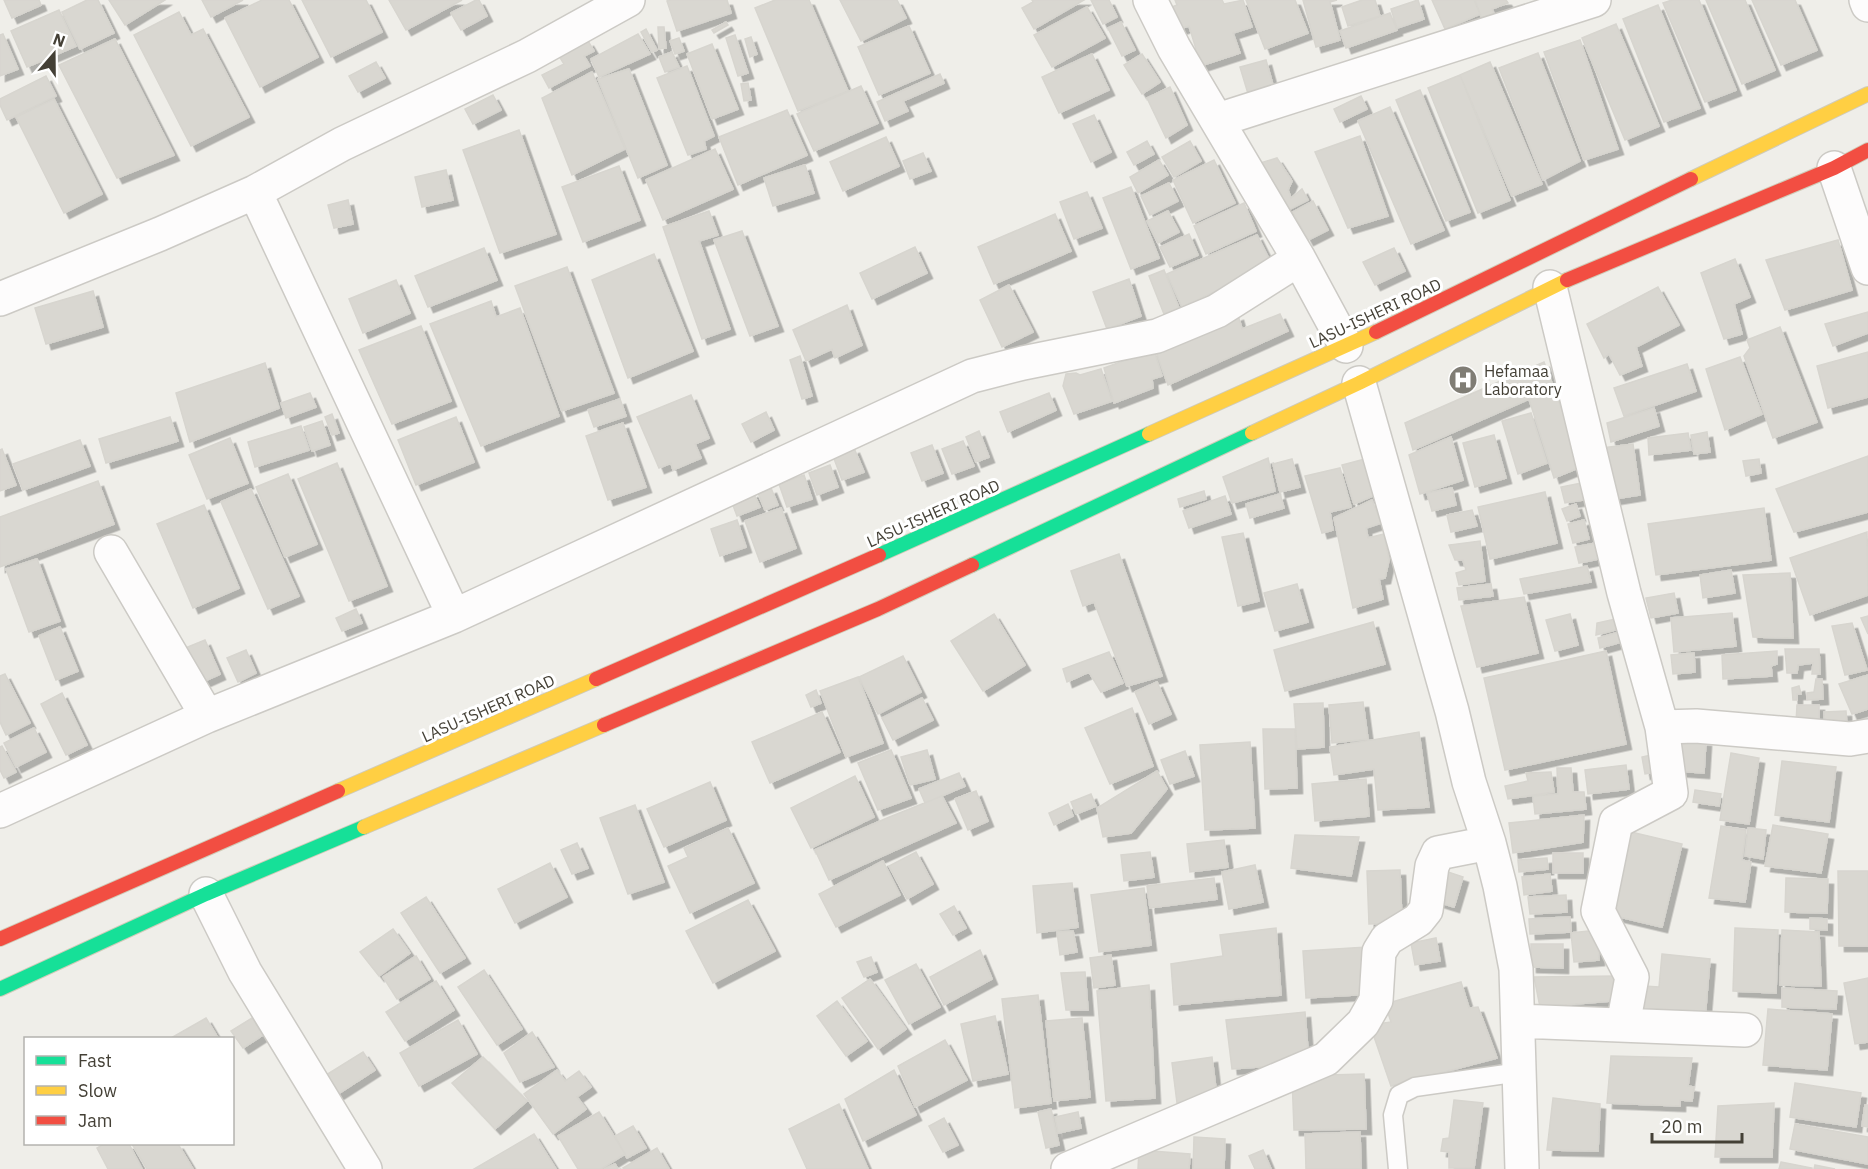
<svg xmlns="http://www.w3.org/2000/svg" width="1868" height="1169" font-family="'IBM Plex Sans',sans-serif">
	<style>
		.building { fill: #d9d7d1; stroke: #d7d5cf; stroke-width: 1.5; filter: url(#shadow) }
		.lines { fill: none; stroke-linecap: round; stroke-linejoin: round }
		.lane-casing { stroke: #cccac5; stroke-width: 21 }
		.street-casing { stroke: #cccac5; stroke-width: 36 }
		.fast-casing { stroke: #d0cbb8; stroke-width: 16 }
		.slow-casing { stroke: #d0cbb8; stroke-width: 16 }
		.jam-casing { stroke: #d0cbb8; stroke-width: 16 }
		.lane { stroke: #fdfcfc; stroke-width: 18 }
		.street { stroke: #fdfcfc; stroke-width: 33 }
		.fast { stroke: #16e098; stroke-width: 14 }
		.slow { stroke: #ffcf43; stroke-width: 14 }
		.jam { stroke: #f24e42; stroke-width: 14 }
		.labels { text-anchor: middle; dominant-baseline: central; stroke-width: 6; stroke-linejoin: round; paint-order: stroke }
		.street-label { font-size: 16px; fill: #444036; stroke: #fff }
		.poi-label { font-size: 16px; fill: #444036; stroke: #fff; text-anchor: start }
	</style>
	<defs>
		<filter id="shadow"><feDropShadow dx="5.5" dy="5.5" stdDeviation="0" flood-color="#0004"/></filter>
	</defs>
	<rect width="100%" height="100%" fill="#efeee9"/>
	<path class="building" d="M4,0H39L41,5L12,18Z
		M87,0H98L114,33L80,49L62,12Z
		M109,0H165L125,25Z
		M202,0H243L211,17Z
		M262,0H289L318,57L260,87L225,18Z
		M302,0H366L382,32L331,57Z
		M389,0H462L406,30Z
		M476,0H479L487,16L461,30L451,13Z
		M670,0H727L731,13L677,31L667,1Z
		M775,0H809L848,91L798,111L755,8Z
		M840,0H897L906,18L861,41Z
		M1032,0H1084L1034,29L1022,8L1033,2Z
		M1091,0H1109L1117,17L1103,24Z
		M1175,0H1222L1224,4L1243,0L1252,27L1233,33L1240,53L1197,67L1191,50L1196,49L1189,26L1179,29L1172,7L1177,5Z
		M1246,0H1295L1308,33L1265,49Z
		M1303,0H1337L1330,2L1340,40L1316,47Z
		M1362,0H1375L1380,16L1348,26L1342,7Z
		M1418,0L1424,19L1397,28L1391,9Z
		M1432,0H1474L1480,14L1445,29Z
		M1475,0H1506L1508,3L1492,9L1497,20L1484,25Z
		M1672,0H1699L1736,90L1705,102L1663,3Z
		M1706,0H1745L1775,70L1742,84Z
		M1752,0H1795L1817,50L1781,65Z
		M1658,5L1700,108L1664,122L1623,19Z
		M1087,7L1105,38L1052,67L1034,35Z
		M59,10L76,46L27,67L11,31Z
		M179,12L191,35L203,29L249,117L191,146L134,35Z
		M1390,13L1397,30L1346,48L1340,31Z
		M726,22L728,25L714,33L712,30Z
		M1121,22L1135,50L1122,56L1108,28Z
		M1616,24L1659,126L1625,140L1582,38Z
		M909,26L930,73L879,95L858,47Z
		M658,27H664L666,48L659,49Z
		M646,29L657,50L652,52L641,32Z
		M3,34L18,69L0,76V35Z
		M638,34L650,54L599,77L591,59Z
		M735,35L748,73L738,76L726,38Z
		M751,37L757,54L750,57L745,39Z
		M679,38L684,51L675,54L670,41Z
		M115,39L174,155L117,178L59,65Z
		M1580,40L1618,149L1584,160L1544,52Z
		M588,41L594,51L584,56L590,66L549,88L542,75L564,64L559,56Z
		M712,44L738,109L712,119L687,54Z
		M672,52L679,67L665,72L659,57Z
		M1538,53L1580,161L1543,180L1499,68Z
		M1092,54L1109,90L1059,113L1042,77Z
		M1142,54L1160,82L1142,94L1124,65Z
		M1266,60L1274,89L1249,97L1240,67Z
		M376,62L385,78L358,92L349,76Z
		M1490,62L1542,184L1512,196L1460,75Z
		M687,66L714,136L704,141L706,149L688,155L657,78Z
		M629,69L667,165L638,178L598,79Z
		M592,72L625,149L572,175L542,98Z
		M940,74L944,83L903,101L908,111L885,121L877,102Z
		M1460,75L1510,200L1478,213L1428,88Z
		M46,76L56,96L7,120L0,105V99Z
		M748,83L751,100L744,101L741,84Z
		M861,86L878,123L814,151L797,114Z
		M1170,87L1187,125L1166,138L1147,98Z
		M1420,90L1470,212L1446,221L1396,100Z
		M493,95L501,110L473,124L465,109Z
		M1361,96L1367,109L1340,122L1334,109Z
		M54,99L102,194L64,213L16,117Z
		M1390,107L1444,230L1411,244L1358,121Z
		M787,110L807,155L738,185L719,137Z
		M1094,115L1111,152L1091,162L1073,124Z
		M519,130L556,234L500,253L463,150Z
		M1360,136L1388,216L1348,228L1315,152Z
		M886,137L899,166L843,191L830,162Z
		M1147,141L1154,154L1134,165L1127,152Z
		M1190,141L1201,161L1174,177L1162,157Z
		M715,149L733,189L663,220L646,180Z
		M923,153L931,171L910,179L903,161Z
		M1277,158L1292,181L1288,190L1291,198L1302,189L1308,200L1286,211L1257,164Z
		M1159,160L1168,175L1138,193L1130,177Z
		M1214,160L1235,203L1193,223L1173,180Z
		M805,165L814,193L773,206L764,178Z
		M619,166L640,220L583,242L562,187Z
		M446,170L453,200L422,207L415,177Z
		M1169,183L1178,201L1150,215L1141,196Z
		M1131,187L1159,258L1131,269L1103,198Z
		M1087,192L1102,228L1074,239L1060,202Z
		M348,200L353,224L334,228L328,205Z
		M1313,201L1328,230L1308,240L1293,212Z
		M1244,203L1256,231L1206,254L1194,226Z
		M709,211L718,235L699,241L730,329L702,339L663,227Z
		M1168,211L1179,232L1158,243L1147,221Z
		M1055,214L1071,251L994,284L978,247Z
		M742,231L778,326L750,336L714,240Z
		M1189,234L1198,255L1170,267L1160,247Z
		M1257,235L1272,265L1182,307L1167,274Z
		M1838,240L1852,290L1785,310L1766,260Z
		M915,247L927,273L872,299L860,273Z
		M484,248L497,280L428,307L415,276Z
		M1394,248L1405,271L1375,285L1363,262Z
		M654,254L693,351L628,378L592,280Z
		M1735,259L1750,297L1734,304L1742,334L1724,339L1701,273Z
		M567,267L614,393L562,411L515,286Z
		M1164,270L1179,308L1164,314L1149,276Z
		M1129,279L1141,316L1107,329L1093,292Z
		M396,280L410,313L363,333L349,299Z
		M1009,285L1033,332L1002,347L980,300Z
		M1658,287L1679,325L1636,347L1642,366L1620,375L1609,354L1604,358L1587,324Z
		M93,291L103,327L46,344L35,308Z
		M491,301L496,317L520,308L559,416L481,446L430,324Z
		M847,305L862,345L835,358L832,349L806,361L793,330Z
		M1868,312V333L1833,346L1825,324Z
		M1280,314L1288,331L1168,385L1154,346L1238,315L1242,329Z
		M421,326L451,401L392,424L359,350Z
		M1780,327L1817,422L1773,438L1744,356L1750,348L1747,340Z
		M1154,350L1162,376L1152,379L1153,388L1114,403L1104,368Z
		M1868,352V397L1828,408L1817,366Z
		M800,356L812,396L802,399L790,360Z
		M1740,357L1762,414L1725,430L1706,369Z
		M1544,362L1583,466L1554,478L1529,399L1413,450L1405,423Z
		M265,363L279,408L190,442L176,393Z
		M1687,364L1696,391L1624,416L1614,388Z
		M1101,369L1112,401L1074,414L1063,386L1066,374L1076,373L1080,375Z
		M310,393L316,407L286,418L281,403Z
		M1049,393L1056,410L1008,432L1000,412Z
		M691,395L709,438L695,444L701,458L673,470L671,463L659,468L637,417Z
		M620,399L626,416L594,427L588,410Z
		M1654,408L1659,426L1611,442L1607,423Z
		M766,412L774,430L751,442L742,424Z
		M1531,413L1547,463L1518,474L1502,421Z
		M332,414L339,433L332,435L325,417Z
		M170,417L178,441L106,463L99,439Z
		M456,417L474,462L416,485L398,440Z
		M322,421L330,445L312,451L304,427Z
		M623,423L646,487L608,500L586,436Z
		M301,426L309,450L255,467L248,442Z
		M979,431L989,457L976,462L966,437Z
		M1707,432L1710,452L1694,454L1691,435Z
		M1688,433L1691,450L1649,455L1648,438Z
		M1494,435L1506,478L1475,487L1463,443Z
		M1451,437L1463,480L1420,494L1409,455Z
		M230,438L248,483L207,499L189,455Z
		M80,440L90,466L23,490L13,464Z
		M963,441L974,466L952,474L942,449Z
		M1633,444L1640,495L1609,500L1602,448Z
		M932,445L943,473L922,481L911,453Z
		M854,448L864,472L842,480L833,456Z
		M2,449L16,485L0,491V450Z
		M1868,456V512L1794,532L1776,489Z
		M1268,458L1275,491L1232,503L1223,477Z
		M1292,459L1300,487L1280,492L1273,464Z
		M1365,459L1375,495L1354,504L1342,465Z
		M1759,459L1761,473L1746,476L1743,461Z
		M337,463L387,586L349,601L298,479Z
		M830,465L838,487L817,495L809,473Z
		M1340,468L1351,507L1330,512L1333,530L1322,533L1305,476Z
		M288,474L317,544L285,557L256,487Z
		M804,475L812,499L787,507L779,484Z
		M98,481L114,524L0,567V517Z
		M1587,482L1590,499L1565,503L1561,487Z
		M771,488L778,505L765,510L758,493Z
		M1452,488L1456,505L1432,511L1427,493Z
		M251,489L299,596L268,609L221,502Z
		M1204,491L1206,499L1180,507L1178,499Z
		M753,492L760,507L737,516L731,500Z
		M1545,492L1557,543L1490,559L1478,507Z
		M1280,494L1284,508L1250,518L1246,504Z
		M1225,496L1231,514L1189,528L1183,511Z
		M1372,500L1381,523L1366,528L1368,538L1384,534L1389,560L1385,578L1379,579L1383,599L1353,608L1334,518Z
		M1576,504L1580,516L1567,521L1562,509Z
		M204,505L239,588L193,608L157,524Z
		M781,508L796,548L760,562L745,521Z
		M1764,508L1771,560L1656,575L1648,524Z
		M1472,510L1477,526L1451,532L1447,515Z
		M737,520L746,547L720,556L711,529Z
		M1584,520L1589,539L1573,543L1568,524Z
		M1867,532L1868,595L1810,615L1790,558Z
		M1243,533L1259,601L1238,606L1222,537Z
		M1480,541L1485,581L1459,585L1456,573L1466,570L1463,560H1455L1449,545Z
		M1596,543L1599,559L1579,563L1575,547Z
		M1119,554L1162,676L1127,686L1094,602L1083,606L1071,571Z
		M37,559L60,621L29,632L6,569Z
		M1587,566L1591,582L1524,594L1520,579Z
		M1731,570L1735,593L1703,598L1700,575Z
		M1790,573L1793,638L1753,637L1743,575Z
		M1297,584L1308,622L1275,631L1264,593Z
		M1491,584L1493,596L1459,600L1457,588Z
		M1674,593L1678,613L1651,618L1646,598Z
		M1524,597L1538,653L1477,667L1461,606Z
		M356,609L362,623L342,631L336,618Z
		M1732,613L1736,646L1674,652L1671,618Z
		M994,614L1025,665L983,691L951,641Z
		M1570,614L1578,645L1555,651L1546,620Z
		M1868,616V634L1861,618Z
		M1616,619L1619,629L1596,635L1597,623Z
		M1373,622L1385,664L1285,691L1274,650Z
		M1852,623L1867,670L1845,675L1832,626Z
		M60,627L78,671L56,680L39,636Z
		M1623,631L1625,641L1600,648L1598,638Z
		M205,640L220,674L198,684L183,649Z
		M1785,649H1819L1820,674H1812L1813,663L1798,665L1797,673H1787Z
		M246,650L256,673L238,682L227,658Z
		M1606,651L1626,744L1505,770L1484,678Z
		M1777,651V664L1771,666L1772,676L1723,679L1722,655Z
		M1109,652L1123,683L1101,692L1089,672L1067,682L1063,669Z
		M1694,653L1695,672L1673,674L1671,655Z
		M903,656L921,692L878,714L859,677Z
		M5,674L30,723L6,735L0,722V676Z
		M1868,675V709L1852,714L1839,684Z
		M858,677L883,743L846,757L820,691Z
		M1816,679H1822L1823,699L1807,700V693L1814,692Z
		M1157,682L1171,714L1149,724L1135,692Z
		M1799,686L1801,694H1797V700H1793L1792,688Z
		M816,690L821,703L811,707L806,695Z
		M62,693L87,745L66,755L41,704Z
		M922,698L933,720L893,740L882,718Z
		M1363,702L1368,739L1332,743L1329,705Z
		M1323,703L1324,747L1297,749L1294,704Z
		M1797,705H1819V724L1796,723Z
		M1132,708L1153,766L1110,784L1085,728Z
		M1846,711L1847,731L1825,732L1824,712Z
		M822,712L840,752L770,783L752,742Z
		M34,728L46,752L16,767L4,743Z
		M1263,729H1295L1297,788L1265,789Z
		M1419,732L1429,807L1378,810L1374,769L1334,775L1330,747Z
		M1678,740L1706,741L1704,773L1676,771Z
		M1250,742L1255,828L1205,830L1200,745Z
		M2,746L16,772L4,778L0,770V747Z
		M891,750L911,798L878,810L858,763Z
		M927,750L935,779L910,785L901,757Z
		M1185,751L1194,776L1170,784L1161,760Z
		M1660,753L1664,771L1645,774L1642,757Z
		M1731,753L1759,758L1749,824L1720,820Z
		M1782,761L1836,767L1829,822L1775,815Z
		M1626,765L1629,789L1588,794L1585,770Z
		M1557,768H1571L1573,792H1584L1586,809L1535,814L1533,796L1558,794Z
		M1157,771L1167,789L1131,833L1103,837L1097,808Z
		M1551,772L1554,792L1508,799L1505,786L1528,781L1526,773Z
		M959,773L965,786L925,803L919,789Z
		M855,776L874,817L811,848L791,808Z
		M1366,779L1369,816L1315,821L1312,784Z
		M710,782L726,820L664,847L647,809Z
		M1695,790L1721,794L1719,806L1693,802Z
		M976,791L988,821L968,830L955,799Z
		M1091,794L1096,806L1076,814L1071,802Z
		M942,796L956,823L829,880L815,850L887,818Z
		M1068,804L1073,816L1054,825L1049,813Z
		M635,805L664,882L628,894L600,818Z
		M1584,815L1583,842L1513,853L1509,823Z
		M1773,825L1828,834L1821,873L1765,866Z
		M1721,826L1746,830L1742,860L1751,862L1745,902L1709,898Z
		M728,828L754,883L690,913L668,866L688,857L684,848Z
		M1748,828L1766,830L1763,859L1745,856Z
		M1631,832L1682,844L1662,927L1611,915Z
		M1295,835L1359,837L1351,876L1291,868Z
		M1224,840L1228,867L1190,872L1187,844Z
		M577,843L588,868L572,874L561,850Z
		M916,852L933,884L907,899L889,866Z
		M1150,852L1154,877L1124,881L1121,855Z
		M1553,853H1583V873H1553Z
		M1547,858L1548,869L1519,872L1518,860Z
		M883,861L900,895L836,927L819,894Z
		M550,863L567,897L515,923L498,889Z
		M1255,865L1263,902L1229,909L1222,872Z
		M1400,870L1402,923L1369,924L1367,871Z
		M1442,870L1463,877L1454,907L1432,900Z
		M1838,871H1868V946H1839Z
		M1550,874L1552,891L1524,895L1522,877Z
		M1214,878L1217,899L1150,908L1147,886Z
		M1786,878L1828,879L1827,913L1785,912Z
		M1072,883L1078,927L1037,933L1033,886Z
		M1144,888L1151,945L1099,952L1091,895Z
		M1566,895L1567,912L1530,914L1528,897Z
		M426,897L465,958L440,973L401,913Z
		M748,900L775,951L713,983L686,931Z
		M954,906L966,928L953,935L940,914Z
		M1570,917L1571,932L1530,934L1529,919Z
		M1810,918L1827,919V930L1810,929Z
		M1276,928L1281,995L1174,1005L1171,964L1223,956L1220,935Z
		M1735,928L1778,930L1776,993L1733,991Z
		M393,929L410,953L379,976L360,952Z
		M1597,930L1599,960L1574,962L1571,933Z
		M1782,930L1819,932L1821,986L1780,985Z
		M1073,931L1077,952L1060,955L1057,932Z
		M1436,938L1440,961L1415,965L1411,943Z
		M1531,944H1563V968L1531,967Z
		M1367,947L1371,994L1306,998L1303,951Z
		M980,950L992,979L944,1005L930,977Z
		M1662,954L1710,959L1705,1019L1643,1012L1645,986L1659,987Z
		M1111,955L1115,985L1094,988L1090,958Z
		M416,956L430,979L397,999L383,977Z
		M871,957L877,972L864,977L857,962Z
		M916,964L940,1007L909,1024L885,980Z
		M484,970L522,1029L497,1045L458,987Z
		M1085,972L1088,1010H1066L1061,973Z
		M1616,976L1611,1001L1540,1007L1534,977Z
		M1868,978V1042L1855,1044L1844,983Z
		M870,979L906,1029L878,1049L842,998Z
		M436,981L454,1010L405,1041L386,1012Z
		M1461,982L1469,1008L1478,1007L1497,1058L1391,1086L1370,1025L1391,1022L1385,1004Z
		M1149,985L1155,1098L1106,1101L1097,991Z
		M1782,988L1837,991L1836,1009L1782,1007Z
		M1038,995L1051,1103L1015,1108L1002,999Z
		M837,1001L867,1041L846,1056L817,1016Z
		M1768,1009L1832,1014L1827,1070L1763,1065Z
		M1305,1012L1309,1063L1232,1069L1226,1020Z
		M995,1016L1008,1074L973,1081L961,1024Z
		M206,1018L218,1038H171Z
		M252,1018L263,1035L243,1048L231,1031Z
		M1082,1018L1090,1097L1054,1101L1046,1021Z
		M458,1020L477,1054L419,1086L400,1053Z
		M532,1032L554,1067L520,1082L504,1053Z
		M945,1040L967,1080L915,1107L898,1066Z
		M363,1052L375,1070L338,1094L326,1075Z
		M1611,1056L1692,1058L1688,1086L1694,1087L1692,1101L1680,1100V1106L1607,1103Z
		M483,1057L527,1101L495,1129L452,1083Z
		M1212,1057L1217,1097L1177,1103L1172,1063Z
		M557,1070L565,1081L579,1071L591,1087L577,1097L586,1109L553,1134L524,1094Z
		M894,1070L916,1115L863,1141L845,1099Z
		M1364,1074L1366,1129L1294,1130L1292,1076Z
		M1795,1083L1861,1093L1856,1127L1790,1117Z
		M1553,1098L1600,1104L1598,1151L1547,1150Z
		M1454,1100L1483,1103L1474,1168H1449V1152L1441,1151L1443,1139L1449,1138Z
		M1774,1103L1772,1157H1715L1718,1106Z
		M839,1104L868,1169H807L789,1129Z
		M1865,1105H1868V1127L1862,1126Z
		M1051,1109L1059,1145L1046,1148L1038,1112Z
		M599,1112L625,1154L601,1169H578L558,1136Z
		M1078,1112L1081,1128L1058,1133L1055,1117Z
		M944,1118L958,1145L943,1152L929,1126Z
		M1795,1124L1868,1137V1164L1790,1149Z
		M633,1126L646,1148L627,1158L615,1136Z
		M1360,1132L1361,1169H1306L1305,1134Z
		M534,1134L556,1169H474Z
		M1194,1137L1225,1139L1224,1169H1193Z
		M104,1144H129L142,1169H108L97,1148Z
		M132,1144H178L193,1169H147Z
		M657,1148L669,1169H624L623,1168Z
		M1139,1150L1190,1154L1189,1169H1138Z
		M1263,1150L1271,1169H1255L1249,1156Z
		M1781,1162L1812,1168V1169H1779Z
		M615,1164L618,1169H604Z
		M1815,1165L1835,1169H1814Z"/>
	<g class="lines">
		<g class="lane-casing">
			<path id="lane" d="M1398,1169L1393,1115L1399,1095L1415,1087L1520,1072"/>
		</g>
		<g class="street-casing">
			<path id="street" d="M1150,0L1174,48L1299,259L1346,346
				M1866,0L1868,5
				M1218,120L1594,0
				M1834,168L1868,268
				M255,192L454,616
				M1550,287L1624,593L1662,727L1671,793L1616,822L1598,911L1632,977L1623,1025
				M0,299L160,234L255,192L342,144L527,56L628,0
				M1359,383L1452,711L1469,782L1489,843L1500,886L1516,969L1522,1169
				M111,552L207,716
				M1662,727L1696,726L1850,739L1868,736
				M0,811L207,716L454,616L972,376L1023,363L1157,336L1217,311L1299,259
				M206,894L245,972L365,1169
				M1518,1021L1745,1030
				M1068,1169L1326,1059L1363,1023L1376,1000L1379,952L1387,939L1418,920L1426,910L1432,866L1438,853L1489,843"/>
		</g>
		<g class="fast-casing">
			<path id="fast" d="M879,555L1149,434
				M972,565L1252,433
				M0,989L206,894L364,827"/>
		</g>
		<g class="slow-casing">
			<path id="slow" d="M1691,179L1868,94
				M1252,433L1359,383L1567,280
				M1149,434L1376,332
				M338,791L596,679
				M364,827L604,725"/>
		</g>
		<g class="jam-casing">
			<path id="jam" d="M1567,280L1834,168L1868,150
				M1376,332L1691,179
				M596,679L879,555
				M604,725L878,609L972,565
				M0,939L338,791"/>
		</g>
		<use href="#lane" class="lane"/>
		<use href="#street" class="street"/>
		<use href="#fast" class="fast"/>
		<use href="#slow" class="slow"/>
		<use href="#jam" class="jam"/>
	</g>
	<defs>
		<g id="hospital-disc" transform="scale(1.5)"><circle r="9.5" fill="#807d75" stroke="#fff"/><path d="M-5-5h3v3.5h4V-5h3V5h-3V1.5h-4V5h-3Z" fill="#fff"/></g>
	</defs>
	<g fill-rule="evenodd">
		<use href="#hospital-disc" x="1463" y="380"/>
	</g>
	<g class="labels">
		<g class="street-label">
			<text transform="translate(1375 313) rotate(-25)">LASU-ISHERI ROAD</text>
			<text transform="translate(933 513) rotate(-24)">LASU-ISHERI ROAD</text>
			<text transform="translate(488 708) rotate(-24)">LASU-ISHERI ROAD</text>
		</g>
		<g class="poi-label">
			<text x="1484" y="371">Hefamaa<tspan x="1484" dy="18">Laboratory</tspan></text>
		</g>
	</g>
	<rect x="24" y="1037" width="210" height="108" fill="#ffffff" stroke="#b4b3af" stroke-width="1.5"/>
	<rect x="36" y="1056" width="30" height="9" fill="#16e098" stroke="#b4b3af" stroke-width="1.5"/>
	<text x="78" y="1067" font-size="18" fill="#444036">Fast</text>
	<rect x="36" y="1086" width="30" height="9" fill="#ffcf43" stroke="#b4b3af" stroke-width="1.5"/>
	<text x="78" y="1097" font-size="18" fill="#444036">Slow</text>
	<rect x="36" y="1116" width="30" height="9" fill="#f24e42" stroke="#b4b3af" stroke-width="1.5"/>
	<text x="78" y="1127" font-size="18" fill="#444036">Jam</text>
	<g transform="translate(54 54) rotate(20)" stroke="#ffffff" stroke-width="4.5" paint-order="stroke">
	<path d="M0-4.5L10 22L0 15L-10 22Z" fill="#444036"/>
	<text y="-9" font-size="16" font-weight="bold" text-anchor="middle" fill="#444036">N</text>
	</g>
	<path d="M1652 1133v9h90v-9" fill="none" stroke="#444036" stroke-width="3"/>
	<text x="1661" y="1133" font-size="18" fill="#444036" stroke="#ffffff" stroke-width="4.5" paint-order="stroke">20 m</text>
</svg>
